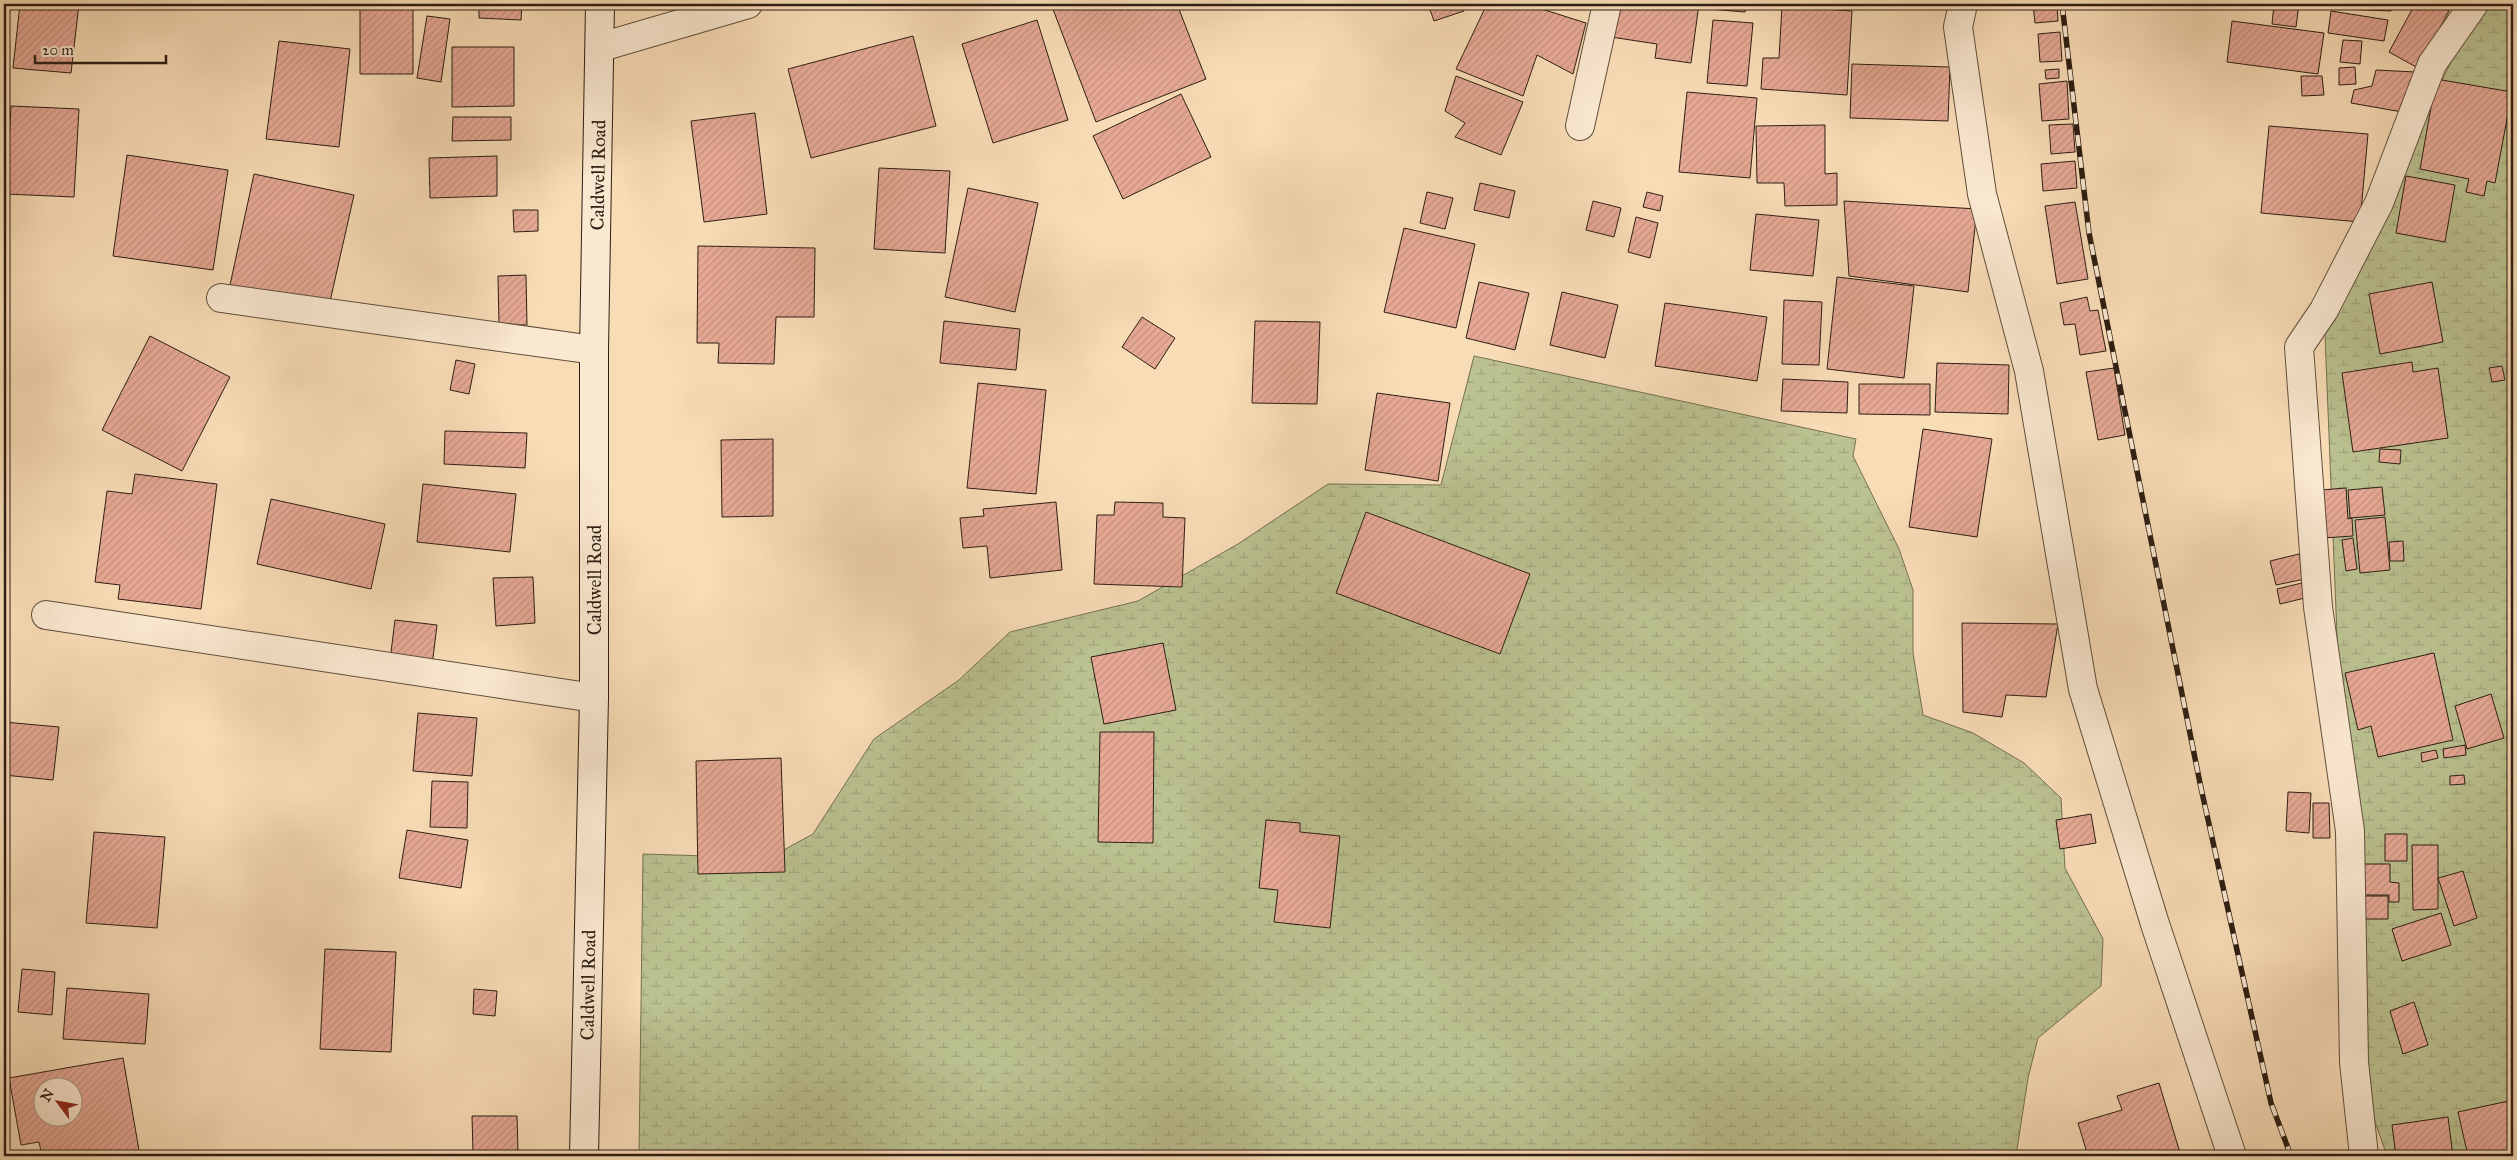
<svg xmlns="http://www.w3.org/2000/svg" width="2517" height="1160" font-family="'IM FELL Great Primer',serif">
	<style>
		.wetland { fill: url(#wetland-marsh); stroke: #747052 }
		.building { fill: url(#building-hatch); stroke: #2d1e13; fill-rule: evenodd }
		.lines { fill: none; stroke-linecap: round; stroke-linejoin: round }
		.minor-casing { stroke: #604e3c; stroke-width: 30 }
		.secondary-casing { stroke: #2d1e13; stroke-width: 30 }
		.minor { stroke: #fae8d0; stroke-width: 28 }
		.secondary { stroke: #fae8d0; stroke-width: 28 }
		.rail-casing { stroke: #2d1e13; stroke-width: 5.5 }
		.rail { stroke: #fae8d0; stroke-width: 4; stroke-dasharray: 11; stroke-linecap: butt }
		.labels { text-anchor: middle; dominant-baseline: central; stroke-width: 4; stroke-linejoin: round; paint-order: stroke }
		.street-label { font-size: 19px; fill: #2d1e13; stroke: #fae8d0 }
	</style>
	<defs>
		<pattern id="wetland-marsh" width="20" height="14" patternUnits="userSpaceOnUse" patternTransform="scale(1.25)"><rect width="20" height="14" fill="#bbc190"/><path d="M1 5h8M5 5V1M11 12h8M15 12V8" fill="none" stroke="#a1a57b"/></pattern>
		<pattern id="building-hatch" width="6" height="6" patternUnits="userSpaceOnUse" patternTransform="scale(1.25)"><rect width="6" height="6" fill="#e7a995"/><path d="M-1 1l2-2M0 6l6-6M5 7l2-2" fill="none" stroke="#c69180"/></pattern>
	</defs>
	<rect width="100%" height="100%" fill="#f8dcb6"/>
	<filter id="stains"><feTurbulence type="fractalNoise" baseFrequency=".004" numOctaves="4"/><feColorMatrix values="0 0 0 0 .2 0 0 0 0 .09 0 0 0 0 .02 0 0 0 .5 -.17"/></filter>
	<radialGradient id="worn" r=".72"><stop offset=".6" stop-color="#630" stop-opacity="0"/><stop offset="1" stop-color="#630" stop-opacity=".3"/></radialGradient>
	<path class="wetland" d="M2481,4H2513V1156H2387L2354,1062L2324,310Z
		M1474,356L1856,439L1853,456L1899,549L1913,590V653L1923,715L1973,733L2024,763L2061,798L2065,868L2103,939L2101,986L2038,1038L2028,1078L2016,1156H639L643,854L769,858L813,834L874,739L959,680L1010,632L1138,601L1238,544L1328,484L1441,485Z"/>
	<path class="building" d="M20,4H79L71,73L13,68Z
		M360,4H413V74H360Z
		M479,4H522L521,20L479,18Z
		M1051,4H1177L1206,79L1096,122Z
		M1428,4H1461L1464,11L1434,21Z
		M1487,4H1526L1586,23L1573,74L1537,55L1523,96L1456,69Z
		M1616,4H1699L1691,63L1655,58L1657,44L1611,37Z
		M1709,4H1746L1745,12L1709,9Z
		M2033,4H2057L2058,21L2035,23Z
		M2274,4H2299L2296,27L2272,24Z
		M2343,4H2392L2391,11L2343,9Z
		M2415,4H2435L2449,11L2418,68L2389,52Z
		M1782,6L1852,11L1847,95L1761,89L1763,58H1779Z
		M2331,11L2388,20L2384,41L2328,33Z
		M427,16L450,19L441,82L417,78Z
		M1037,20L1068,120L993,143L962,44Z
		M1713,20L1753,23L1747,86L1707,83Z
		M2232,21L2324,33L2318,74L2227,62Z
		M2060,32L2062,61L2040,62L2038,34Z
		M913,36L936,126L811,158L788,69Z
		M2343,40L2362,41L2360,64L2340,62Z
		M279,41L350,49L339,147L266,139Z
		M452,47H514V106L452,107Z
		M1852,64L1950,67L1948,121L1850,118Z
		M2355,67L2356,84L2339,85V68Z
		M2059,69V78L2046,79L2045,70Z
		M2376,70L2415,72L2408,113L2351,103L2354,90L2372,86Z
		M1456,76L1523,102L1501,155L1455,137L1465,123L1445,111Z
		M2301,76H2322L2324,95L2302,96Z
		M2436,79L2512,92L2495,183L2487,181L2484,196L2466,192L2469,179L2420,169Z
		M2067,81L2069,119L2042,121L2039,84Z
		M1687,92L1757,98L1750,178L1679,172Z
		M1181,94L1211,157L1123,199L1093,136Z
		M11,106L79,109L74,197L6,194Z
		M755,113L767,214L704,222L691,121Z
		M453,117H511V140L452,141Z
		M2073,124L2075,152L2051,154L2049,125Z
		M1825,125V174L1837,173V205L1785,206L1784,183H1757L1756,126Z
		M2269,126L2368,134L2360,222L2261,213Z
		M127,155L228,170L213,270L113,256Z
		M497,156V196L430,198L429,158Z
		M2075,161L2077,188L2043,191L2041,164Z
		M879,168L950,171L945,253L874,249Z
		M254,174L354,195L329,306L230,285Z
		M2406,176L2455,185L2445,242L2396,233Z
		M1480,183L1515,191L1509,218L1474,210Z
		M968,188L1038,203L1015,312L945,297Z
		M1427,192L1453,198L1445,229L1420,223Z
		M1647,192L1663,196L1660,211L1643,207Z
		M1593,201L1621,208L1614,237L1586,230Z
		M1844,201L1977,209L1968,292L1849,276Z
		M2075,202L2088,279L2057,284L2045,206Z
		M513,210H538V231L514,232Z
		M1756,214L1819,220L1813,276L1750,270Z
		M1636,217L1658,223L1650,258L1628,252Z
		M1404,228L1475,244L1456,328L1384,312Z
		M698,246L815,248L814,317H776L774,364L718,363L719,343H697Z
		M526,275L527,325H499L498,276Z
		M1837,277L1914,286L1904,378L1827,369Z
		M1479,282L1529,293L1515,350L1466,338Z
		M2432,282L2443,342L2380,354L2369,294Z
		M1562,292L1618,305L1605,358L1550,345Z
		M2087,297L2090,311L2098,310L2106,351L2080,355L2075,324L2064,325L2060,303Z
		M1784,300L1822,302L1819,365L1782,364Z
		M1665,303L1767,317L1757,381L1655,366Z
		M1142,317L1175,338L1155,369L1122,347Z
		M944,321L1020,329L1016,370L940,363Z
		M1255,321L1320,322L1317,404L1252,403Z
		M150,336L230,377L182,471L102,430Z
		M456,360L475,364L469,394L450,390Z
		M2412,362L2413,372L2438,368L2448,438L2353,452L2342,373Z
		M1937,363L2009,365L2008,414L1935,412Z
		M2502,366L2505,380L2492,382L2489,368Z
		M2114,368L2125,435L2098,440L2086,372Z
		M1783,379L1848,382L1847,413L1781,411Z
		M978,383L1046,390L1036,494L967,488Z
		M1859,384H1930V415L1859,414Z
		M1377,393L1450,403L1438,481L1365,470Z
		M1923,429L1992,439L1977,537L1909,527Z
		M445,431L527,433L525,468L444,464Z
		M773,439V516L722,517L721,440Z
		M2380,449L2401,450L2400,464L2379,462Z
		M135,474L217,484L201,609L118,599L120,585L95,582L107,491L132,494Z
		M423,484L516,494L510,552L417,542Z
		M2382,487L2385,515L2350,518L2348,490Z
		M2346,488L2348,519L2352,518L2353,536L2323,538L2321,490Z
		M271,499L385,524L371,589L257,564Z
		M1056,502L1062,570L990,578L987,546L963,548L960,518L984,516L983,509Z
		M1115,502L1163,503V517L1185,518L1182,587L1094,584L1097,515H1114Z
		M1366,512L1530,574L1500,654L1336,593Z
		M2385,517L2390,570L2360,573L2355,520Z
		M2353,538L2357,569L2346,571L2342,540Z
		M2403,541L2404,561H2390L2389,542Z
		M2299,554L2305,579L2276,585L2270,561Z
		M533,577L535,623L496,626L493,578Z
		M2302,583L2305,598L2280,604L2277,589Z
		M395,620L437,625L432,666L390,660Z
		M1962,623L2058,624L2046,697L2006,695L2002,717L1963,712Z
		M1163,643L1176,710L1104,724L1091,657Z
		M2434,653L2453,740L2378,757L2371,726L2358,730L2345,673Z
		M2491,694L2504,738L2467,749L2455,706Z
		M418,713L477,718L472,776L413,771Z
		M4,722L59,727L53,780L4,775Z
		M1100,732H1154L1153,843L1098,842Z
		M2465,745L2466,755L2444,758L2443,749Z
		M2436,750L2438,758L2422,762L2421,753Z
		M781,758L785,872L698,874L696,761Z
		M2464,775L2465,784L2450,785V776Z
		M432,781L468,782L467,828L430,827Z
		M2288,792L2311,793L2309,833L2286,831Z
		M2313,803H2329L2330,838H2313Z
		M2091,814L2096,843L2060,849L2056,820Z
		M1266,820L1300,823V832L1340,836L1330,928L1274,922L1278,890L1259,888Z
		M407,830L468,840L461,888L399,878Z
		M94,832L165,837L157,928L86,923Z
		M2385,834H2407V861H2385Z
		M2412,845H2438V909L2413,910Z
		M2363,864H2390V882L2399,883V902H2389V895H2363Z
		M2463,871L2477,918L2454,926L2438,878Z
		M2363,896H2388V919H2362Z
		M2441,913L2451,945L2402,961L2392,929Z
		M325,949L396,952L391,1052L320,1049Z
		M22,969L55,972L52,1015L18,1012Z
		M67,988L149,994L145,1044L63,1039Z
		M474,989L497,991L495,1016L473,1014Z
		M2414,1002L2428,1045L2403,1054L2390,1011Z
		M123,1058L140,1156H42L39,1142L21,1145L9,1078ZM42,1088H72V1118H42Z
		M2159,1083L2181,1156H2088L2078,1123L2122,1110L2117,1096Z
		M2513,1100V1156H2468L2458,1112Z
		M472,1116H517L518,1151L473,1152Z
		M2448,1117L2453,1156H2396L2392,1125Z"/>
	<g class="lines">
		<g class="minor-casing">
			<path id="minor" d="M1963,4L1958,27L1982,194L2029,371L2083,689L2155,924L2232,1156
				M601,47L748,4
				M1580,126L1607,4
				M221,298L594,350
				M46,615L594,698
				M2364,1156L2354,1062L2350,831L2318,607L2299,347L2324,310L2379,203L2432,64L2474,4"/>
		</g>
		<g class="secondary-casing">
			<path id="secondary" d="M584,1156L594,698V350L600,4"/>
		</g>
		<use href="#minor" class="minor"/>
		<use href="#secondary" class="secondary"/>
		<g class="rail-casing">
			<path id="rail" d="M2062,4L2089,233L2201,788L2271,1103L2291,1156"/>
		</g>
		<use href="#rail" class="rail"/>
	</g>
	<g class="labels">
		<g class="street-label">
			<text transform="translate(598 175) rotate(-89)">Caldwell Road</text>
			<text transform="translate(594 580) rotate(-90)">Caldwell Road</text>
			<text transform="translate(588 985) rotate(-89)">Caldwell Road</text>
		</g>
	</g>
	<rect width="2517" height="1160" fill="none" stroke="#f8dcb6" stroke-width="20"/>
	<rect x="5" y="5" width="2507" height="1150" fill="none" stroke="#2d1e13" stroke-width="2.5"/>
	<rect x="10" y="10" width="2497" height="1140" fill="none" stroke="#2d1e13"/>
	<g transform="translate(58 1102) rotate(302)"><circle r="24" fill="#fae8d0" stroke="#a89784"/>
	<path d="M0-4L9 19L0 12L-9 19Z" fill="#8f2418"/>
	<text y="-8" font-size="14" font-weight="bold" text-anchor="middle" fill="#2d1e13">N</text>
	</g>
	<path d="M35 55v8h131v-8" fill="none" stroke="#2d1e13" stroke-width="2.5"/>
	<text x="42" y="55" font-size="15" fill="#2d1e13" stroke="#fae8d0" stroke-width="4" paint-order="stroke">20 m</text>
	<rect width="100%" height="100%" filter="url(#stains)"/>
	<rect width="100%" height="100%" fill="url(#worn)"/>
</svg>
